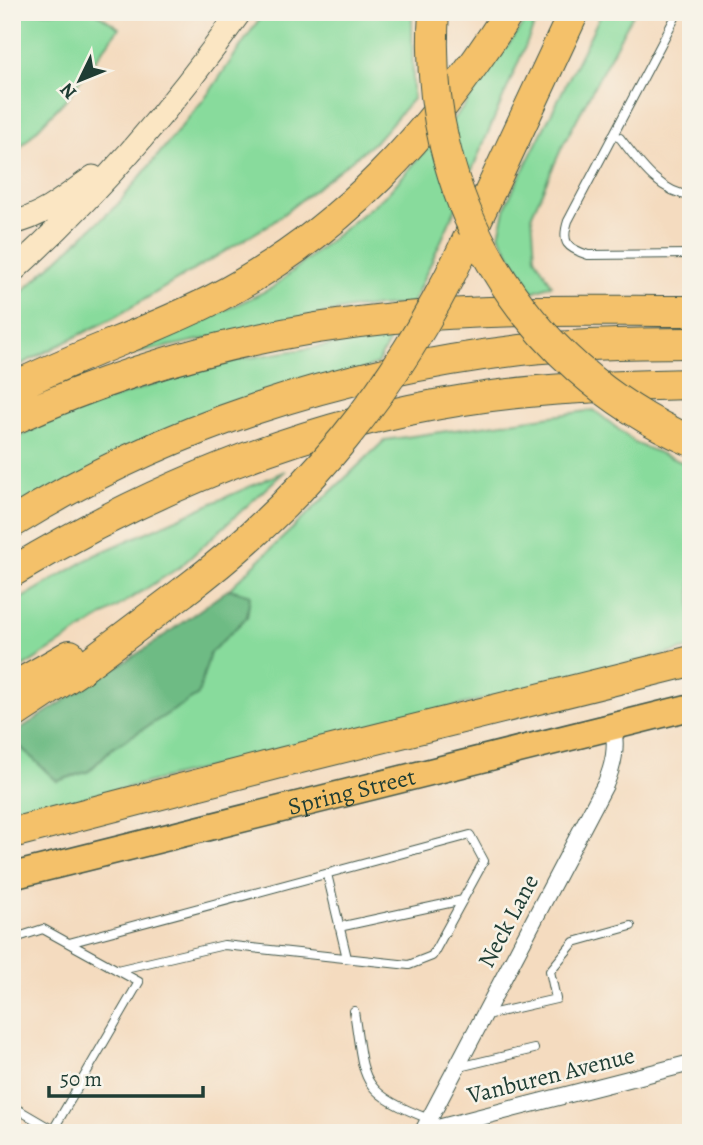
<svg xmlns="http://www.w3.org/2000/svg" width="703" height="1145" font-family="Alegreya,serif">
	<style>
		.green { fill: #88db9c; stroke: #548c68; stroke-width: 2 }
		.forest { fill: #6ebb84; stroke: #467c5c; stroke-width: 2 }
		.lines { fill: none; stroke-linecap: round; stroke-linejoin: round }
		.lane-casing { stroke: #3f5549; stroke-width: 10 }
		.street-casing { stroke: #3f5549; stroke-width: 18 }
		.secondary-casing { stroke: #3f5549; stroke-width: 25 }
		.primary-casing { stroke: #3f5549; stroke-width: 29 }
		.highway-casing { stroke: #3f5549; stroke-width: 32 }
		.lane { stroke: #fff; stroke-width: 8 }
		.street { stroke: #fff; stroke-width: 16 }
		.secondary { stroke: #fbe6c3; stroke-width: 23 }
		.primary { stroke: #f4c16a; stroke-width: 26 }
		.highway { stroke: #f4c16a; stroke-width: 30 }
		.highway-bridge-casing { stroke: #3f5549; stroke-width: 32; stroke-linecap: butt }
		.highway-bridge { stroke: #f4c16a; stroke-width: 30 }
		.labels { text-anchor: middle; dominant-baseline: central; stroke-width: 5; stroke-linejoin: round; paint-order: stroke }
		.street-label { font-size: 24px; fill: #1f3d34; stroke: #f7f3e8 }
	</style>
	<rect width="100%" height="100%" fill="#f7f3e8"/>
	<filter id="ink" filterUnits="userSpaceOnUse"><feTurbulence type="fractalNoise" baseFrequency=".0143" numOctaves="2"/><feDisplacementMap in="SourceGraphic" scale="14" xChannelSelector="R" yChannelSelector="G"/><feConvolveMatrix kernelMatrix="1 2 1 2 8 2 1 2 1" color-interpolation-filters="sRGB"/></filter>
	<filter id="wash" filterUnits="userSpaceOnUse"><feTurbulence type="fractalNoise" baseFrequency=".00686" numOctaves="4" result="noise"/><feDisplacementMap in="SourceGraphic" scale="28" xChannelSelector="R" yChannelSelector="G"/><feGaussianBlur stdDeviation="1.57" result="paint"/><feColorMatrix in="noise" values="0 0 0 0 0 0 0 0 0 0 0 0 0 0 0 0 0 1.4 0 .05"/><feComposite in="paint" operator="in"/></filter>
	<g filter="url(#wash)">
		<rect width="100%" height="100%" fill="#f4dbbf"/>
		<path class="green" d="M12,12H95L119,28L67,98L12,156Z
			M264,12H412L413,99L376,141L272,223L115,317L12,369V301L118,204L209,93Z
			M532,12H540L447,228L412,304L351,308L133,354L272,288L388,193L462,109Z
			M602,12H634L563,145L532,214L535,257L552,285L532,292L499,235L507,202Z
			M393,335L377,364L12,509V441L47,422L210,364Z
			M594,410L637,444L691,466V648L73,801L12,819V739L57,781L89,771L111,749L197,695L210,652L247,617L250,595L229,589L385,440Z
			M285,471L180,567L12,674V604L95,555Z"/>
		<path class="forest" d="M229,589L250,595L247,617L210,653L198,695L111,749L89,771L57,781L12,739V734L151,645Z"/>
	</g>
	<g filter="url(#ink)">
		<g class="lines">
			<g class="lane-casing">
				<path id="lane" d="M678,12L568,221C561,243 567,248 588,255L691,254
					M613,135L620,138C639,162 658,192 691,196
					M327,874L347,958
					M339,927L463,900
					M12,939L43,929L139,982L53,1130
					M69,943L470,835L484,861L432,956L409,965L224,945L117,970
					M354,1011C365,1082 358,1091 429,1119
					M486,1015L556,999L550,971L574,942L631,926
					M459,1067L534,1049
					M12,1106L53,1130L52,1133"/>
			</g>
			<g class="street-casing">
				<path id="street" d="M422,1132L691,1063
					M422,1133L605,785C614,764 617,748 613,725"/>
			</g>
			<g class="secondary-casing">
				<path id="secondary" d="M12,223C44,216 67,196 93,177
					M12,272C98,194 173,107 240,12"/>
			</g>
			<g class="primary-casing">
				<g id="primary">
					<path id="s1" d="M12,876L691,707"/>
				</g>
			</g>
			<g class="highway-casing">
				<path id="highway" d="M465,245L574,12
					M12,388C77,355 147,333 212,300C341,234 432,133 509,12
					M12,420C133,365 263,331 394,318C493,308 592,311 691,311
					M12,523C166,427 341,371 521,350C577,344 634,343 691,343
					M12,572C152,488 302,425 464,400C539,388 615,386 691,384
					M12,688L70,655
					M12,715L81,669L183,592
					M12,833L284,762L691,661"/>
			</g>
			<use href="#lane" class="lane"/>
			<use href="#street" class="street"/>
			<use href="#secondary" class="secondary"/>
			<use href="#primary" class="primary"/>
			<use href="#highway" class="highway"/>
			<g class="highway-bridge-casing">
				<path id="highway-bridge" d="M434,12C421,196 522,366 691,441
					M183,592C306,500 397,388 463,249"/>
			</g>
			<use href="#highway-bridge" class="highway-bridge"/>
		</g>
	</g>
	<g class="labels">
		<g class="street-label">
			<text stroke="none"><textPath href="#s1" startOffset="350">Spring Street</textPath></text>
			<text transform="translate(508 921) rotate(-62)">Neck Lane</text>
			<text transform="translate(551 1075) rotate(-14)">Vanburen Avenue</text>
		</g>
	</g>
	<rect width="703" height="1145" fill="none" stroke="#f7f3e8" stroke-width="42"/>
	<g transform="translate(80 80) rotate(227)" stroke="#f7f3e8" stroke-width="5" paint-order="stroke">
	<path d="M0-5L12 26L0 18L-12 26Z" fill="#1f3d34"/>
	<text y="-10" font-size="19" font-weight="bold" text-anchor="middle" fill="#1f3d34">N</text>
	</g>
	<path d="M49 1086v10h154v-10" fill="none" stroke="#1f3d34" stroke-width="3.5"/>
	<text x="60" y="1086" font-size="21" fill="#1f3d34" stroke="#f7f3e8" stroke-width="5" paint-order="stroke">50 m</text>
</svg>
